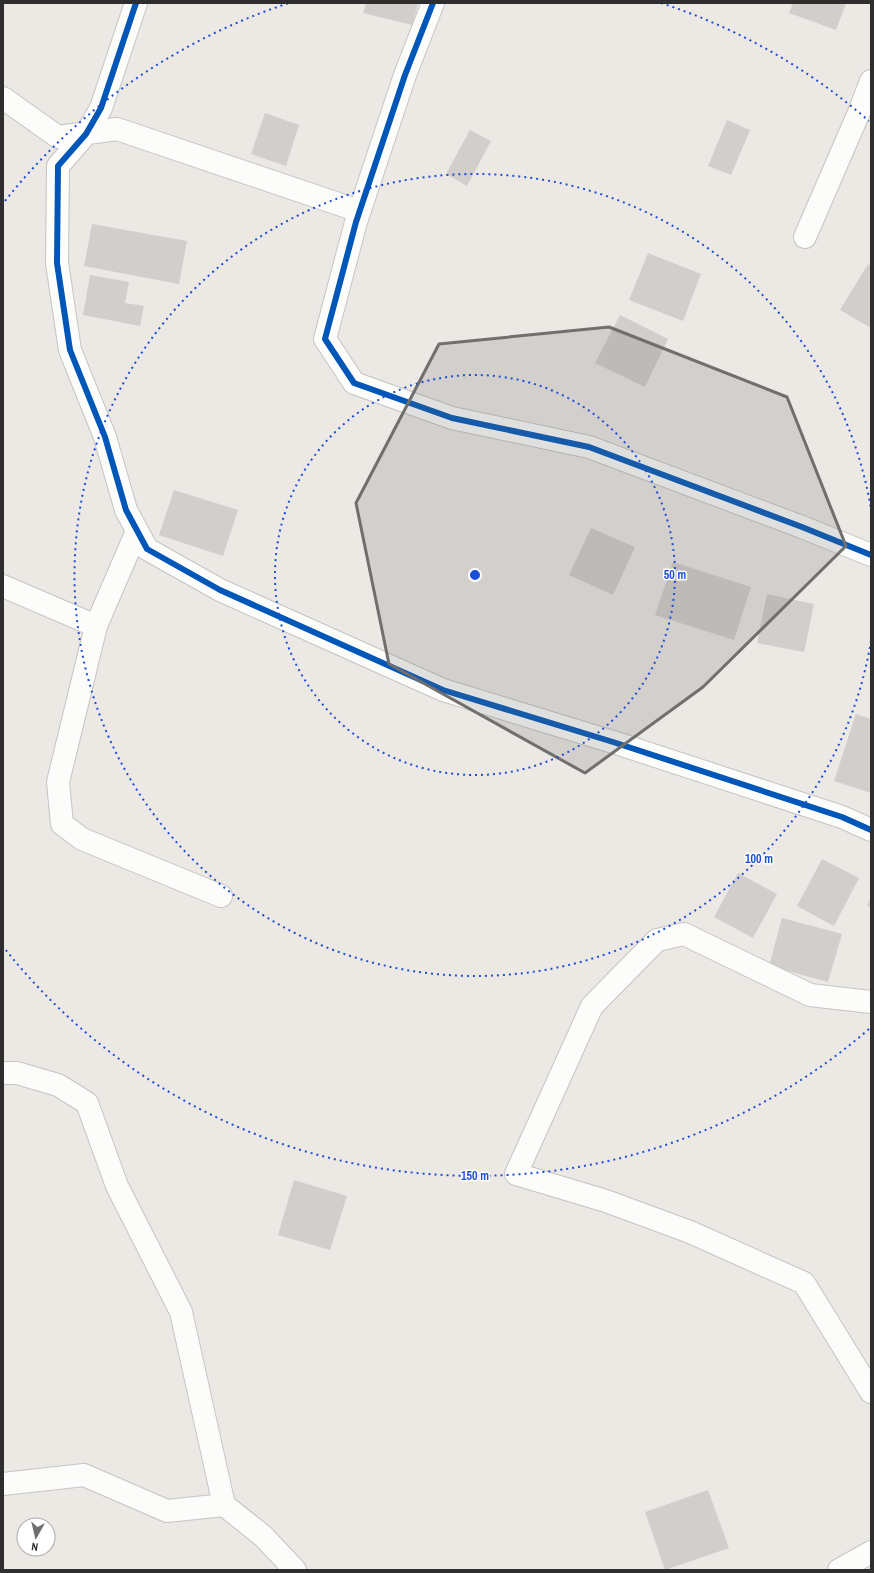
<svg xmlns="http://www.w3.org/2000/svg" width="874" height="1573" font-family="'Archivo Narrow',sans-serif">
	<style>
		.building { fill: #d1cecb }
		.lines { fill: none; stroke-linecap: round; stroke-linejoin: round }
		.minor-casing { stroke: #c5c4c5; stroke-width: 24 }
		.minor { stroke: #fcfcfb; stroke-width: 22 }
		.cycleway-casing { stroke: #fff; stroke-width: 8 }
		.cycleway { stroke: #0057b8; stroke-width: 6 }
		.marked { fill: #706f6e; fill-opacity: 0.2; stroke: #706f6e; stroke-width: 3; stroke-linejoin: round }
		.ring { fill: none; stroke: #1d4ed8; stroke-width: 2; stroke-dasharray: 2 4 }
		.centre { fill: #1d4ed8; stroke: #fff; stroke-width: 2 }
		.ring-label { font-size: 12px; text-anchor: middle; font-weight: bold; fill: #1d4ed8; stroke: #fff; stroke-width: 3; stroke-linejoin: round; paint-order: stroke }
	</style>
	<rect width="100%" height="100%" fill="#ece8e4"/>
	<path class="building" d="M366,3H414L418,4L412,25L363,13Z
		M793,3H846L836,30L789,13Z
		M265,113L299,125L286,166L251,154Z
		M727,120L750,130L731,175L708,166Z
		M470,130L491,141L467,186L446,174Z
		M92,224L187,241L179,284L84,266Z
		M648,253L701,274L683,321L629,300Z
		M868,264L871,266V328L840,310Z
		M90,275L129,282L125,303L144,306L140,326L83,315Z
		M620,315L668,339L645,387L595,363Z
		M174,490L238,510L223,556L159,535Z
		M591,528L635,547L613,595L569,575Z
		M673,562L751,587L734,640L655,615Z
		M767,594L814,604L804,652L757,643Z
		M856,714L871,719V793L834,781Z
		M822,859L859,878L834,926L797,906Z
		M738,873L777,894L753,938L714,917Z
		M871,896V907L867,906Z
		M782,918L842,934L828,982L769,966Z
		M294,1180L347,1196L330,1250L278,1235Z
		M708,1490L729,1548L665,1570L645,1512Z"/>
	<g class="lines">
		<g class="minor-casing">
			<path id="minor" d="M136,3L101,108L86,134L58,166L57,263L70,350L105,437L126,510L147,549L220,590L443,690L613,742L842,817L871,830
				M433,3L405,75L356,222L325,339L354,383L452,418L589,447L802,527L871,555
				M3,98L58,137L117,129L359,211
				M805,237L860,110L871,81
				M3,586L96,626L137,531
				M96,626L58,782L62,824L82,839L221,896
				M871,1002L810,995L684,934L657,940L592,1006L516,1174L606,1201L690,1232L804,1283L871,1392
				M3,1073H17L58,1085L87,1103L117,1186L181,1312L224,1505
				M3,1484L84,1475L167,1511L224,1505L263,1536L295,1570
				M839,1570L871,1552"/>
		</g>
		<use href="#minor" class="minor"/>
		<g class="cycleway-casing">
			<path id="cycleway" d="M136,3L101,108L86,134L58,166L57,263L70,350L105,437L126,510L147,549L220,590L443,690L613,742L842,817L871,830
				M433,3L405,75L356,222L325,339L354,383L452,418L589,447L802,527L871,555"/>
		</g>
		<use href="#cycleway" class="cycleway"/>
	</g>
	<path class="marked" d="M609,327L787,397L846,546L703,687L585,773L389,664L356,503L439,344Z"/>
	<g class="ring">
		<circle cx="475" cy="575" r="200"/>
		<path d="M871 641A401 401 0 1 1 871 509"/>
		<path d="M869 1029A601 601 0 0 1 5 949M5 201A601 601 0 0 1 289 3M661 3A601 601 0 0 1 869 121"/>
	</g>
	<circle cx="475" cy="575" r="6" class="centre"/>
	<g class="ring-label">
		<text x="675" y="579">50 m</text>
		<text x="759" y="863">100 m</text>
		<text x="475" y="1180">150 m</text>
	</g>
	<rect width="874" height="1573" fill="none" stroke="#2e2e2e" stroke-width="8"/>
	<g transform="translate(36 1537) rotate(188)"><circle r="19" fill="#ffffff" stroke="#ababab"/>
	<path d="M0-3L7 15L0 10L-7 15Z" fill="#706f6e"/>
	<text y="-6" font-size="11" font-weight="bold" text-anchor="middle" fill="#2e2e2e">N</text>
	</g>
</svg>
